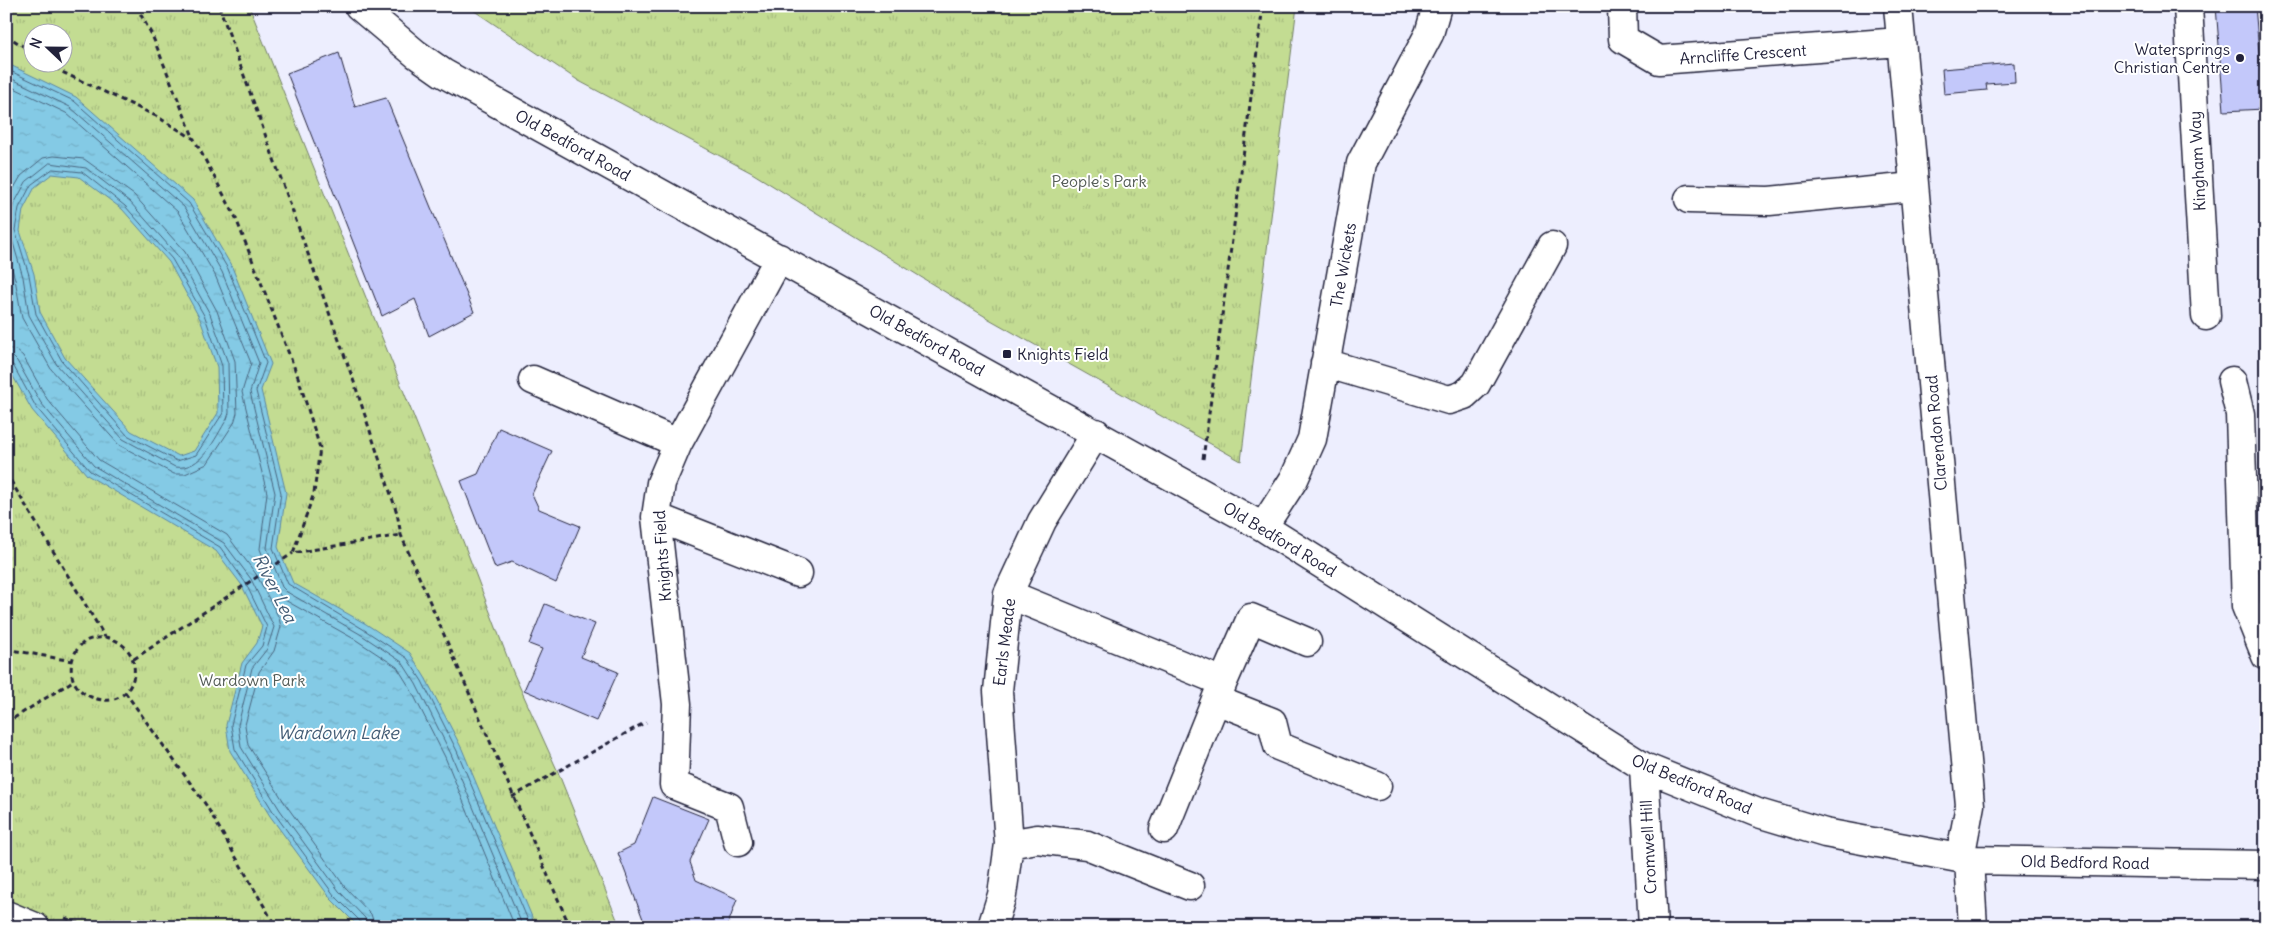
<svg xmlns="http://www.w3.org/2000/svg" width="2272" height="933" font-family="Delius,sans-serif">
	<style>
		.park { fill: url(#park-tufts); stroke: #727f66; fill-rule: evenodd }
		.water { fill: url(#water-ripples); stroke: #5d87a1; fill-rule: evenodd }
		.lines { fill: none; stroke-linecap: round; stroke-linejoin: round }
		.shore { stroke: #49657f; stroke-width: 1 }
		.building { fill: #c3c8fa; stroke: #22223b }
		.minor-casing { stroke: #22223b; stroke-width: 31 }
		.highway-casing { stroke: #22223b; stroke-width: 31 }
		.path { stroke: #22223b; stroke-width: 3; stroke-dasharray: 5 4; stroke-linecap: butt }
		.minor { stroke: #fff; stroke-width: 28 }
		.highway { stroke: #fff; stroke-width: 28 }
		.poi-dot { fill: #22223b; stroke: #fff; stroke-width: 2 }
		.labels { text-anchor: middle; dominant-baseline: central; stroke-width: 4; stroke-linejoin: round; paint-order: stroke }
		.poi-label { font-size: 16px; fill: #22223b; stroke: #fff; text-anchor: end }
		.street-label { font-size: 16px; fill: #22223b; stroke: #fff }
		.park-label { font-size: 16px; fill: #525a55; stroke: #fff }
		.water-label { font-size: 18px; font-style: italic; fill: #445d76; stroke: #fff }
	</style>
	<defs>
		<pattern id="park-tufts" width="24" height="20" patternUnits="userSpaceOnUse" patternTransform="scale(1.25)"><rect width="24" height="20" fill="#c3dc92"/><path d="M3 7l-1-3M5 7V3M7 7l1-3M15 17l-1-3M17 17v-4M19 17l1-3" fill="none" stroke="#a7bc7f"/></pattern>
		<pattern id="water-ripples" width="26" height="14" patternUnits="userSpaceOnUse" patternTransform="scale(1.25)"><rect width="26" height="14" fill="#84cae5"/><path d="M2 4q2-2 4 0t4 0M15 11q2-2 4 0t4 0" fill="none" stroke="#72adc5"/></pattern>
	</defs>
	<rect width="100%" height="100%" fill="#edeefe"/>
	<filter id="ink" filterUnits="userSpaceOnUse"><feTurbulence type="fractalNoise" baseFrequency=".02" numOctaves="2"/><feDisplacementMap in="SourceGraphic" scale="10" xChannelSelector="R" yChannelSelector="G"/><feConvolveMatrix kernelMatrix="1 2 1 2 8 2 1 2 1" color-interpolation-filters="sRGB"/></filter>
	<g filter="url(#ink)">
		<path class="park" d="M6,6H249L448,502L513,672L558,772L620,927H65L6,904ZM32,32H62V62H32Z
			M467,6H1297L1241,461L989,319L752,173L579,81Z"/>
		<path class="water" d="M6,63L76,97L193,200L232,267L271,364L261,390L286,493L278,547L293,583L366,624L410,653L426,679L462,749L532,917L534,927H359L331,899L270,816L230,751L226,725L242,663L257,643L262,626L241,584L216,551L87,475L32,410L6,364ZM52,174L79,177L122,209L169,262L200,319L217,367L218,413L194,451L179,456L131,431L65,358L40,312L34,274L20,231L23,210L35,187Z"/>
		<g class="lines">
			<path class="shore" d="M6,69L74,101L189,203L228,269L266,363L256,391L281,493L273,548L288,584L363,629L407,658L422,681L457,751L527,918L529,927
				M6,76L70,107L184,207L222,272L259,363L250,392L275,493L267,548L282,587L287,592L360,634L402,662L416,684L451,754L523,927
				M6,84L66,113L178,212L215,275L251,363L242,392L267,493L260,549L276,590L283,599L356,640L397,667L410,688L445,757L515,927
				M50,163L86,168L130,202L177,255L210,314L228,363L229,413L227,419C215,438 202,471 175,467L123,439L57,365L29,315L23,277L9,229L13,206L26,182Z
				M53,169L82,172L125,206L172,259L205,317L222,366L223,413L196,455L177,461L127,435L62,361L36,314L29,275L15,230L19,208L31,185Z
				M6,202L21,176L43,158L54,156L84,159L134,195L185,252L217,311L235,361L237,413L234,423L207,464L185,474H174L119,445L51,369L22,318L15,279L6,249
				M6,348L16,350L23,356L47,399L99,460L227,535L256,574L279,618L281,627L274,651L259,672L245,725L248,745L286,805L345,887L371,914L375,927
				M6,356L13,357L17,361L41,403L94,466L224,543L251,579L274,627L267,649L252,668L238,725L241,747L280,810L339,891L365,918L367,927
				M6,362L13,365L36,407L90,471L220,547L245,582L267,627L262,646L246,665L231,725L235,749L274,813L334,895L360,921L361,927"/>
		</g>
		<path class="building" d="M2216,6H2255L2264,109L2224,111Z
			M339,53L355,107L386,98L474,312L429,336L415,299L382,316L287,73Z
			M2014,63L2015,82L1986,84L1987,90L1944,94L1942,69Z
			M499,428L552,451L532,494L539,509L580,526L556,583L512,562L495,568L461,481L478,474Z
			M545,604L595,624L581,657L618,672L596,721L524,690L542,649L529,644Z
			M653,797L709,819L690,862L696,880L737,899L727,927H646L618,853L634,845Z"/>
		<g class="lines">
			<g class="minor-casing">
				<path id="minor" d="M359,6L416,54L443,73L1263,527L1644,767L1758,813L1825,833L1969,860L2266,865
					M1622,6L1623,39L1659,60L1900,42
					M1898,6L1970,805L1960,858
					M2188,6L2206,316
					M1689,199L1769,201L1913,187
					M1325,363L1449,400L1464,395L1476,384L1552,246
					M533,380L678,443
					M2232,381L2240,414L2246,606L2266,656
					M656,517L798,573
					M1263,527L1294,479L1312,439L1361,163L1429,34L1437,6
					M1008,594L1223,682
					M1216,700L1272,722L1278,746L1377,786
					M1644,767L1653,927
					M1164,829L1223,682L1251,618L1307,642
					M738,842L729,807L674,785L677,704L656,517L661,483L678,443L779,258
					M1009,844L1037,839L1087,845L1190,886
					M1969,860L1973,927
					M992,927L1002,895L1009,844L998,691L1008,594L1042,521L1096,433"/>
			</g>
			<g class="highway-casing">
				<path id="highway" d="M6,915L35,927"/>
			</g>
			<path class="path" d="M136,6L152,35L194,139
				M219,6L354,382L397,513L401,535L570,927
				M6,35L32,52
				M48,62L62,72L156,116L194,139L235,216L298,377L320,448L314,493L293,553L401,535
				M1203,459L1263,6
				M6,473L105,637
				M105,637C153,647 137,713 94,698C87,696 80,691 76,685C67,672 71,650 86,641C91,638 99,638 105,637Z
				M6,649L72,661
				M134,659L293,553
				M125,692L206,805L276,927
				M6,723L73,681
				M512,797L646,722
				M65,918L88,927"/>
			<use href="#minor" class="minor"/>
			<use href="#highway" class="highway"/>
		</g>
	</g>
	<g class="poi-dot">
		<circle cx="2240" cy="58" r="5"/>
		<rect x="1002" y="349" width="10" height="10" rx="2.5"/>
	</g>
	<g class="labels">
		<g class="poi-label">
			<text x="2230" y="49">Watersprings<tspan x="2230" dy="18">Christian Centre</tspan></text>
			<text x="1017" y="354" text-anchor="start">Knights Field</text>
		</g>
		<g class="street-label">
			<text transform="translate(1743 54) rotate(-4)">Arncliffe Crescent</text>
			<text transform="translate(573 145) rotate(29)">Old Bedford Road</text>
			<text transform="translate(2197 161) rotate(-93)">Kingham Way</text>
			<text transform="translate(1343 265) rotate(-80)">The Wickets</text>
			<text transform="translate(927 340) rotate(29)">Old Bedford Road</text>
			<text transform="translate(1936 433) rotate(-95)">Clarendon Road</text>
			<text transform="translate(1280 539) rotate(31)">Old Bedford Road</text>
			<text transform="translate(662 556) rotate(-94)">Knights Field</text>
			<text transform="translate(1004 642) rotate(-83)">Earls Meade</text>
			<text transform="translate(1692 784) rotate(23)">Old Bedford Road</text>
			<text transform="translate(1648 847) rotate(-93)">Cromwell Hill</text>
			<text transform="translate(2085 862) rotate(1)">Old Bedford Road</text>
		</g>
		<g class="park-label">
			<text x="1099" y="181">People's Park</text>
			<text x="252" y="680">Wardown Park</text>
		</g>
		<g class="water-label">
			<text transform="translate(275 588) rotate(63)">River Lea</text>
			<text x="338" y="732">Wardown Lake</text>
		</g>
	</g>
	<rect width="2272" height="933" fill="none" stroke="#fff" stroke-width="25"/>
	<rect x="12" y="12" width="2247" height="908" fill="none" stroke="#22223b" stroke-width="2" filter="url(#ink)"/>
	<g transform="translate(48 48) rotate(292)"><circle r="24" fill="#ffffff" stroke="#a7a7b1"/>
	<path d="M0-4L9 19L0 12L-9 19Z" fill="#22223b"/>
	<text y="-8" font-size="14" font-weight="bold" text-anchor="middle" fill="#22223b">N</text>
	</g>
</svg>
